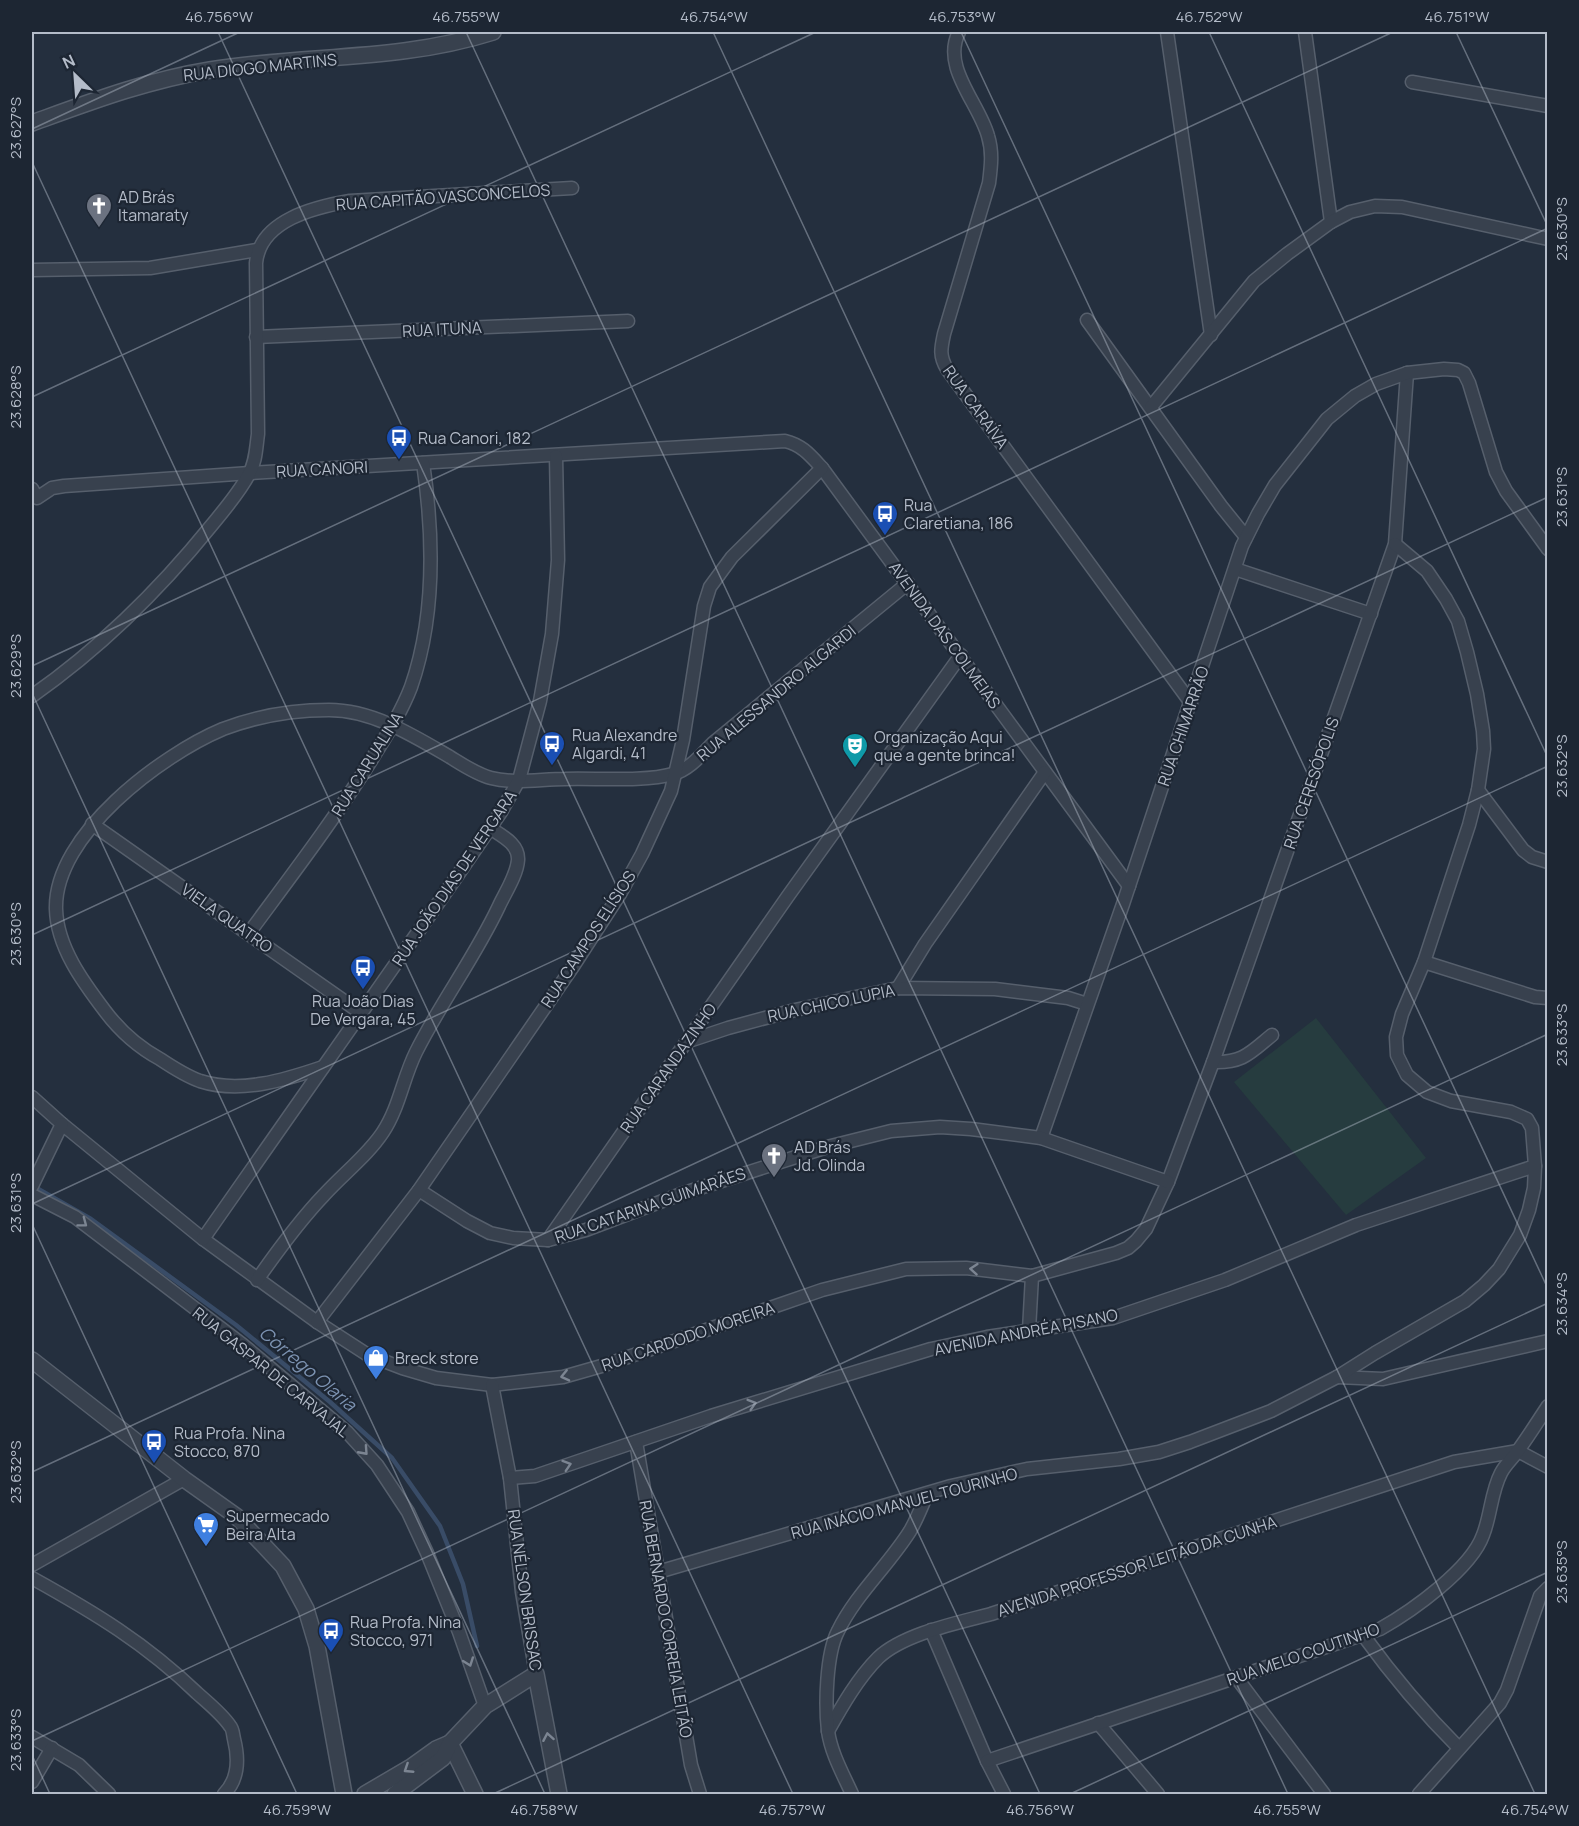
<svg xmlns="http://www.w3.org/2000/svg" width="1579" height="1826" viewBox="0 0 1579 1826" font-family="Manrope,sans-serif">
  <style>
    .green { fill: #263c3f }
    .lines { fill: none; stroke-linecap: round; stroke-linejoin: round }
    .stream { stroke: #394c67; stroke-width: 4.5 }
    .minor-casing { stroke: #565f6c; stroke-width: 15 }
    .tertiary-casing { stroke: #565f6c; stroke-width: 18 }
    .minor { stroke: #38414e; stroke-width: 12 }
    .tertiary { stroke: #38414e; stroke-width: 15 }
    .oneway { stroke: #7c8592 }
    .ticks { fill: none; stroke: #b4bcc9; stroke-width: 1.5; stroke-opacity: 0.45 }
    .labels { text-anchor: middle; dominant-baseline: central; stroke-width: 4.5; stroke-linejoin: round; paint-order: stroke }
    .street-label { font-size: 16px; fill: #b4bcc9; stroke: #1d2633 }
    .poi-label { font-size: 16px; fill: #b4bcc9; stroke: #1d2633; text-anchor: start }
    .water-label { font-size: 18px; font-style: italic; fill: #7c92b1; stroke: #1d2633 }
    .neatline { fill: none; stroke: #b4bcc9; stroke-width: 2 }
    .ticks-label { font-size: 15px; text-anchor: middle; fill: #b4bcc9 }
  </style>
  <rect width="100%" height="100%" fill="#242f3e"/>
  <path class="green" d="M1316 1018 1426 1158 1346 1215 1234 1082Z"/>
  <g class="lines">
    <path class="stream" d="M33 1186 91 1219 236 1325 330 1402 392 1458 440 1526 463 1584 477 1646"/>
    <defs>
      <g id="minor">
        <path d="M959 32C941 67 979 103 988 136 993 152 991 167 989 183L944 334C941 348 939 356 947 369L1191 703"/>
        <path d="M1167 32 1211 335"/>
        <path d="M1305 32 1331 222"/>
        <path d="M1412 82 1548 106"/>
        <path d="M32 270 150 268 257 250"/>
        <path d="M1087 320 1221 506 1246 537"/>
        <path d="M256 337 628 321"/>
        <path d="M1151 407 1254 281 1287 254 1331 222 1350 212 1375 206 1402 207 1548 239"/>
        <path d="M32 489 37 498 52 488 64 486 250 473 785 441C802 445 810 455 822 468L1129 886"/>
        <path d="M1235 569 1371 614"/>
        <path d="M32 696C99 649 160 589 211 526 224 510 239 493 249 474 256 462 256 448 258 434L256 263C260 220 315 207 350 201L572 188"/>
        <path d="M1478 790 1523 850 1532 857 1548 862"/>
        <path d="M92 824 361 1013"/>
        <path d="M249 933C291 876 334 820 372 759 386 736 401 713 411 687 436 615 434 537 423 463"/>
        <path d="M1424 962 1535 997 1548 998"/>
        <path d="M898 988 925 944 1045 772"/>
        <path d="M686 1042 728 1028 795 1010 898 988 995 989 1068 998 1087 1004"/>
        <path d="M1213 1062C1243 1063 1250 1053 1272 1035"/>
        <path d="M323 1067C285 1080 240 1094 200 1081 186 1076 172 1067 160 1059 138 1047 120 1031 105 1011 83 982 57 947 56 909 54 835 161 755 223 729 257 716 293 710 329 710 373 710 414 736 450 757 463 765 476 774 491 778 514 784 541 779 565 779 596 778 645 782 673 774 689 770 702 754 713 743L908 583"/>
        <path d="M32 1097 62 1124 203 1239 317 1322 368 1355 402 1368 436 1378 492 1385 563 1377 605 1365 822 1290 906 1269 966 1268 1032 1276 1116 1253 1128 1248 1136 1241 1146 1229 1168 1182 1213 1062 1395 544 1407 373"/>
        <path d="M1041 1138 1123 904 1242 546 1258 514 1275 485 1316 433 1327 419 1355 396 1376 384 1407 373 1444 369 1458 370 1464 373 1469 383 1496 472 1506 491 1548 549"/>
        <path d="M32 1186 62 1124"/>
        <path d="M419 1190 467 1221 490 1233 513 1238 548 1240 586 1230 681 1194 827 1147 891 1131 940 1127 971 1129 1041 1138 1168 1182"/>
        <path d="M32 1195 75 1217 243 1345 347 1432 377 1465 408 1512 427 1553 459 1632 485 1706"/>
        <path d="M203 1239 455 879 501 812 519 780 540 701 552 634 558 560 556 456"/>
        <path d="M548 1240 788 896 961 655"/>
        <path d="M257 1280C278 1250 299 1221 324 1195 343 1174 368 1155 383 1132 399 1108 403 1078 416 1052 441 1002 475 957 499 906 505 893 517 875 518 860 519 844 502 836 490 828"/>
        <path d="M317 1322 419 1190 574 965 620 894 642 854 671 791 683 740 704 606 710 587 732 557 822 468"/>
        <path d="M1029 1330 1032 1276"/>
        <path d="M1337 1377 1383 1379 1548 1341"/>
        <path d="M492 1385 510 1478 522 1592 536 1674"/>
        <path d="M636 1442 691 1765 700 1794"/>
        <path d="M510 1478 535 1476 711 1416 931 1349 987 1337 1113 1318 1225 1280 1356 1225 1535 1166"/>
        <path d="M32 1565 184 1479"/>
        <path d="M658 1572 951 1486 1027 1469 1119 1459 1159 1452 1190 1442 1271 1411 1337 1377 1375 1353 1465 1301 1484 1285 1499 1269 1520 1235 1529 1210 1534 1188 1535 1166 1532 1128 1527 1119 1511 1112 1451 1101 1427 1092 1407 1075 1397 1055 1396 1037 1402 1014 1424 962 1469 825 1478 790 1484 749 1483 731 1477 694 1467 652 1458 621 1446 599 1427 571 1395 544"/>
        <path d="M32 1578C95 1613 145 1643 197 1693 208 1703 222 1714 230 1726 233 1729 233 1735 234 1739 239 1759 239 1779 224 1794"/>
        <path d="M931 1630 987 1761 1004 1794"/>
        <path d="M1363 1635C1392 1675 1424 1713 1459 1748"/>
        <path d="M1236 1677 1324 1794"/>
        <path d="M1098 1723 1158 1794"/>
        <path d="M828 1731C842 1706 858 1678 878 1658 903 1634 957 1623 991 1614L1454 1462 1518 1451 1548 1467"/>
        <path d="M32 1737 79 1765 109 1794"/>
        <path d="M987 1761 1380 1629C1412 1611 1471 1569 1483 1535 1491 1515 1491 1492 1501 1473 1505 1465 1512 1459 1517 1452 1528 1437 1538 1421 1548 1406"/>
        <path d="M32 1782 52 1748"/>
        <path d="M852 1794C843 1774 831 1753 828 1731 825 1705 826 1654 838 1631 856 1594 888 1566 910 1531 917 1519 922 1506 927 1494"/>
        <path d="M1419 1794 1500 1703 1507 1690 1540 1596 1548 1588"/>
      </g>
      <g id="tertiary">
        <path d="M32 123C90 102 148 80 210 70 306 54 398 62 493 32"/>
        <path d="M32 1360 184 1479 236 1516 283 1566 306 1609 317 1646 344 1794"/>
        <path d="M450 1743 475 1794"/>
        <path d="M365 1794 411 1767 436 1749 450 1743"/>
        <path d="M395 1794 443 1758 450 1743 485 1706 536 1674 559 1794"/>
      </g>
    </defs>
    <use href="#minor" class="minor-casing"/>
    <use href="#tertiary" class="tertiary-casing"/>
    <use href="#minor" class="minor"/>
    <use href="#tertiary" class="tertiary"/>
  </g>
  <defs><path id="oneway-chevron" d="M-2-3.5L2.5 0L-2 3.5" fill="none" stroke-width="1.6" stroke-linecap="round" stroke-linejoin="round" transform="scale(1.5)"/></defs>
  <g class="oneway">
    <use href="#oneway-chevron" transform="translate(83 1223) rotate(37)"/>
    <use href="#oneway-chevron" transform="translate(974 1269) rotate(-175)"/>
    <use href="#oneway-chevron" transform="translate(565 1376) rotate(167)"/>
    <use href="#oneway-chevron" transform="translate(752 1404) rotate(-17)"/>
    <use href="#oneway-chevron" transform="translate(364 1451) rotate(48)"/>
    <use href="#oneway-chevron" transform="translate(567 1465) rotate(-18)"/>
    <use href="#oneway-chevron" transform="translate(469 1662) rotate(70)"/>
    <use href="#oneway-chevron" transform="translate(548 1737) rotate(-100)"/>
    <use href="#oneway-chevron" transform="translate(408 1769) rotate(147)"/>
  </g>
  <path class="ticks" d="M218 32 1040 1794M466 32 1288 1794M713 32 1535 1794M961 32 1548 1289M1209 32 1548 758M1456 32 1548 227M32 129 240 32M32 162 793 1794M32 397 816 32M32 666 1393 32M32 693 545 1794M32 935 1548 228M32 1204 1548 497M32 1224 297 1794M32 1472 1548 766M32 1741 1548 1034M32 1755 50 1794M493 1794 1548 1303M1070 1794 1548 1572"/>
  <defs>
    <symbol id="church-pin" viewBox="-11 -11 22 30"><path d="M0 17L-7.5 6A9.5 9.5 0 1 1 7.5 6Z" fill="#6b7280" stroke="#1d2633"/><path d="M-1.2-6h2.4v3.5h3.3v2.4h-3.3V6h-2.4V-.1h-3.3v-2.4h3.3Z" fill="#fff"/></symbol>
    <symbol id="bus-pin" viewBox="-11 -11 22 30"><path d="M0 17L-7.5 6A9.5 9.5 0 1 1 7.5 6Z" fill="#1a4fb4" stroke="#1d2633"/><path d="M-5-6H5V4H4V6H2V4H-2V6H-4V4H-5ZM-3.5-4V0h7V-4ZM-3.5 1.2v1.5H-2V1.2ZM2 1.2v1.5H3.5V1.2Z" fill="#fff"/></symbol>
    <symbol id="theatre-pin" viewBox="-11 -11 22 30"><path d="M0 17L-7.5 6A9.5 9.5 0 1 1 7.5 6Z" fill="#0f9aa8" stroke="#1d2633"/><path d="M-5-5.5Q0-4 5-5.5V0Q5 5 0 6Q-5 5-5 0ZM-3.3-2.5H-1v1.5H-3.3ZM1-2.5H3.3v1.5H1ZM-2.8 1Q0 5.5 2.8 1Z" fill="#fff"/></symbol>
    <symbol id="shop-pin" viewBox="-11 -11 22 30"><path d="M0 17L-7.5 6A9.5 9.5 0 1 1 7.5 6Z" fill="#3f7fe0" stroke="#1d2633"/><path d="M-5-2.5h2.3a2.7 3.5 0 0 1 5.4 0H5L5.5 6h-11ZM-1.5-2.5h3a1.5 2.3 0 0 0-3 0Z" fill="#fff"/></symbol>
    <symbol id="supermarket-pin" viewBox="-11 -11 22 30"><path d="M0 17L-7.5 6A9.5 9.5 0 1 1 7.5 6Z" fill="#3f7fe0" stroke="#1d2633"/><path d="M-6-5.5h2.5l.6 2H6L4.5 2H-2.5L-4.4-4H-6ZM-1.5 3.2a1.3 1.3 0 1 0 .1 0ZM3 3.2a1.3 1.3 0 1 0 .1 0Z" fill="#fff"/></symbol>
  </defs>
  <g fill-rule="evenodd">
    <use href="#church-pin" x="84" y="191" width="30" height="40"/>
    <use href="#bus-pin" x="384" y="423" width="30" height="40"/>
    <use href="#bus-pin" x="870" y="499" width="30" height="40"/>
    <use href="#bus-pin" x="537" y="729" width="30" height="40"/>
    <use href="#theatre-pin" x="840" y="731" width="30" height="40"/>
    <use href="#bus-pin" x="348" y="953" width="30" height="40"/>
    <use href="#church-pin" x="759" y="1141" width="30" height="40"/>
    <use href="#shop-pin" x="361" y="1343" width="30" height="40"/>
    <use href="#bus-pin" x="139" y="1427" width="30" height="40"/>
    <use href="#supermarket-pin" x="191" y="1510" width="30" height="40"/>
    <use href="#bus-pin" x="316" y="1616" width="30" height="40"/>
  </g>
  <g class="labels">
    <g class="street-label">
      <text transform="translate(260 67) rotate(-6)">RUA DIOGO MARTINS</text>
      <text transform="translate(443 197) rotate(-4)">RUA CAPITÃO VASCONCELOS</text>
      <text transform="translate(442 329) rotate(-3)">RUA ITUNA</text>
      <text transform="translate(976 407) rotate(54)">RUA CARAÍVA</text>
      <text transform="translate(322 469) rotate(-3)">RUA CANORI</text>
      <text transform="translate(945 635) rotate(54)">AVENIDA DAS COLMEIAS</text>
      <text transform="translate(776 693) rotate(-40)">RUA ALESSANDRO ALGARDI</text>
      <text transform="translate(1183 726) rotate(-71)">RUA CHIMARRÃO</text>
      <text transform="translate(367 764) rotate(-58)">RUA CARUALINA</text>
      <text transform="translate(1311 783) rotate(-71)">RUA CERESÓPOLIS</text>
      <text transform="translate(454 878) rotate(-56)">RUA JOÃO DIAS DE VERGARA</text>
      <text transform="translate(227 918) rotate(35)">VIELA QUATRO</text>
      <text transform="translate(588 939) rotate(-57)">RUA CAMPOS ELÍSIOS</text>
      <text transform="translate(831 1003) rotate(-12)">RUA CHICO LUPIA</text>
      <text transform="translate(668 1068) rotate(-55)">RUA CARANDAZINHO</text>
      <text transform="translate(650 1205) rotate(-19)">RUA CATARINA GUIMARÃES</text>
      <text transform="translate(1026 1332) rotate(-11)">AVENIDA ANDRÉA PISANO</text>
      <text transform="translate(688 1336) rotate(-19)">RUA CARDODO MOREIRA</text>
      <text transform="translate(271 1372) rotate(39)">RUA GASPAR DE CARVAJAL</text>
      <text transform="translate(904 1503) rotate(-15)">RUA INÁCIO MANUEL TOURINHO</text>
      <text transform="translate(1137 1566) rotate(-18)">AVENIDA PROFESSOR LEITÃO DA CUNHA</text>
      <text transform="translate(525 1590) rotate(82)">RUA NÉLSON BRISSAC</text>
      <text transform="translate(666 1619) rotate(80)">RUA BERNARDO CORREIA LEITÃO</text>
      <text transform="translate(1303 1654) rotate(-19)">RUA MELO COUTINHO</text>
    </g>
    <g class="poi-label">
      <text x="118" y="197">AD Brás<tspan x="118" dy="18">Itamaraty</tspan></text>
      <text x="418" y="438">Rua Canori, 182</text>
      <text x="904" y="505">Rua<tspan x="904" dy="18">Claretiana, 186</tspan></text>
      <text x="572" y="735">Rua Alexandre<tspan x="572" dy="18">Algardi, 41</tspan></text>
      <text x="874" y="737">Organização Aqui<tspan x="874" dy="18">que a gente brinca!</tspan></text>
      <text x="363" y="1001" text-anchor="middle">Rua João Dias<tspan x="363" dy="18">De Vergara, 45</tspan></text>
      <text x="794" y="1147">AD Brás<tspan x="794" dy="18">Jd. Olinda</tspan></text>
      <text x="395" y="1358">Breck store</text>
      <text x="174" y="1433">Rua Profa. Nina<tspan x="174" dy="18">Stocco, 870</tspan></text>
      <text x="226" y="1516">Supermecado<tspan x="226" dy="18">Beira Alta</tspan></text>
      <text x="350" y="1622">Rua Profa. Nina<tspan x="350" dy="18">Stocco, 971</tspan></text>
    </g>
    <g class="water-label">
      <text transform="translate(308 1368) rotate(40)">Córrego Olaria</text>
    </g>
  </g>
  <rect width="1579" height="1826" fill="none" stroke="#1d2633" stroke-width="66"/>
  <g transform="translate(75 75) rotate(335)" stroke="#1d2633" stroke-width="4.5" paint-order="stroke">
  <path d="M0-4.5L10 22L0 15L-10 22Z" fill="#b4bcc9"/>
  <text y="-9" font-size="16" font-weight="bold" text-anchor="middle" fill="#b4bcc9">N</text>
  </g>
  <rect x="33" y="33" width="1513" height="1760" class="neatline"/>
  <g class="ticks-label">
    <text x="219" y="22">46.756°W</text>
    <text x="466" y="22">46.755°W</text>
    <text x="714" y="22">46.754°W</text>
    <text x="962" y="22">46.753°W</text>
    <text x="1209" y="22">46.752°W</text>
    <text x="1457" y="22">46.751°W</text>
    <text transform="translate(16 128) rotate(-90)" y="5">23.627°S</text>
    <text transform="translate(1562 229) rotate(-90)" y="5">23.630°S</text>
    <text transform="translate(16 397) rotate(-90)" y="5">23.628°S</text>
    <text transform="translate(1562 497) rotate(-90)" y="5">23.631°S</text>
    <text transform="translate(16 666) rotate(-90)" y="5">23.629°S</text>
    <text transform="translate(1562 766) rotate(-90)" y="5">23.632°S</text>
    <text transform="translate(16 934) rotate(-90)" y="5">23.630°S</text>
    <text transform="translate(1562 1035) rotate(-90)" y="5">23.633°S</text>
    <text transform="translate(16 1203) rotate(-90)" y="5">23.631°S</text>
    <text transform="translate(1562 1304) rotate(-90)" y="5">23.634°S</text>
    <text transform="translate(16 1472) rotate(-90)" y="5">23.632°S</text>
    <text transform="translate(1562 1572) rotate(-90)" y="5">23.635°S</text>
    <text transform="translate(16 1740) rotate(-90)" y="5">23.633°S</text>
    <text x="297" y="1815">46.759°W</text>
    <text x="544" y="1815">46.758°W</text>
    <text x="792" y="1815">46.757°W</text>
    <text x="1040" y="1815">46.756°W</text>
    <text x="1287" y="1815">46.755°W</text>
    <text x="1535" y="1815">46.754°W</text>
  </g>
</svg>
